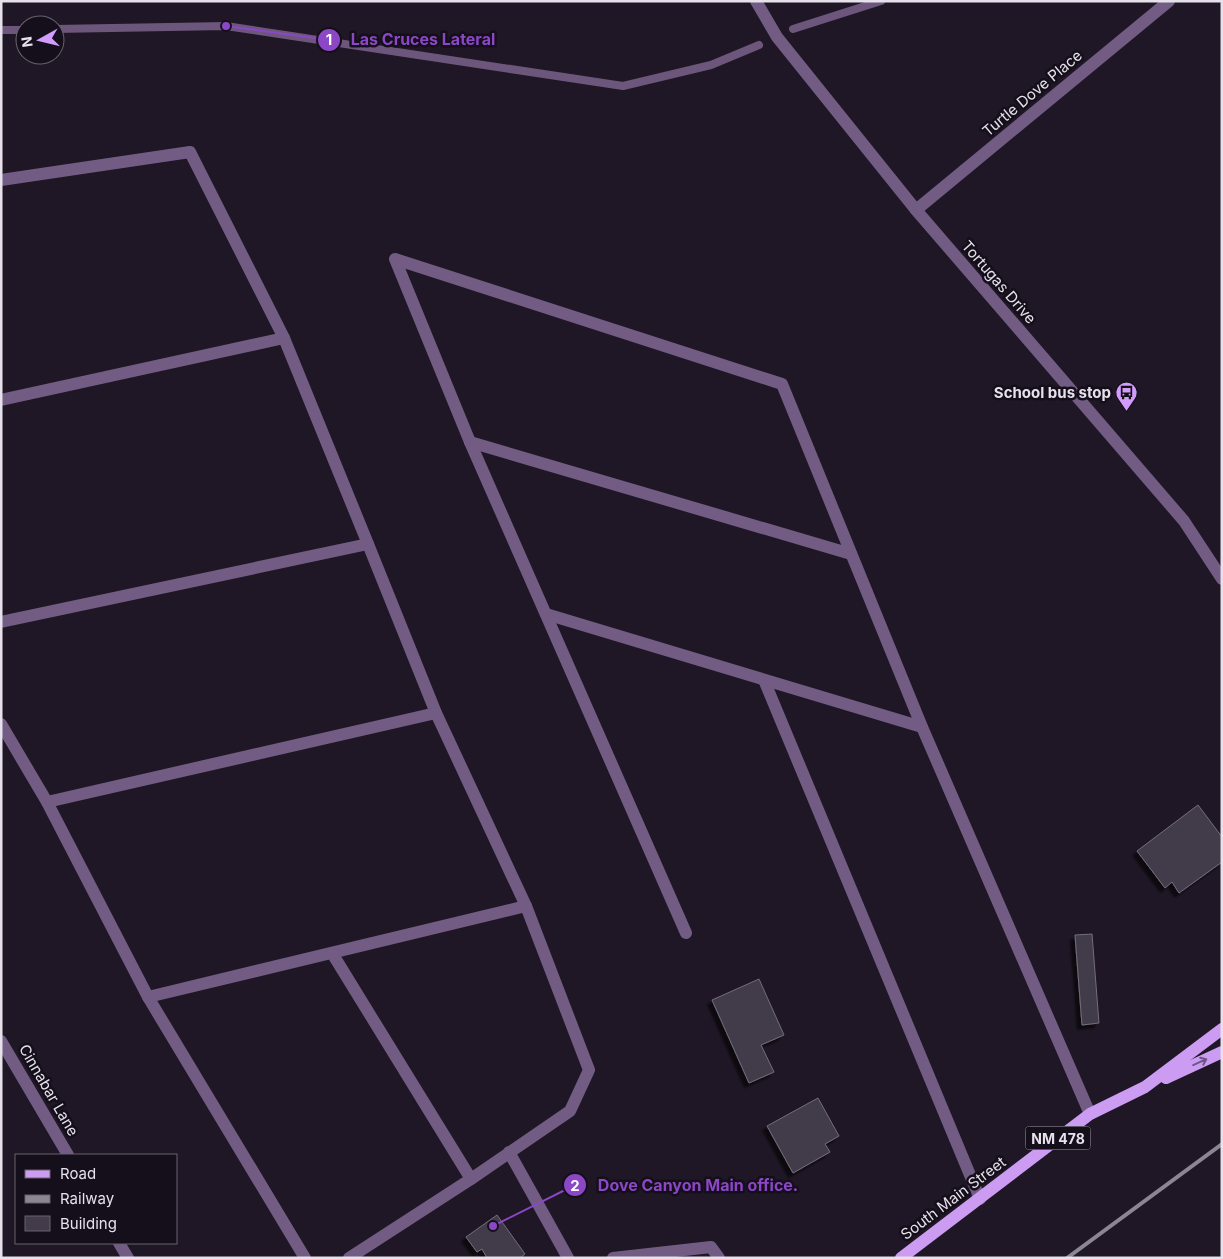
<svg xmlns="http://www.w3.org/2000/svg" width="1223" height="1259" viewBox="0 0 1223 1259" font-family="Inter,sans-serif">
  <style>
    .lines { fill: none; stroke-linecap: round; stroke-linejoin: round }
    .stream { stroke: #6d567c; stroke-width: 8 }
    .building { fill: #433a4a; stroke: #756c7d; filter: url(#shadow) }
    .minor { stroke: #725c84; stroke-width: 12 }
    .major { stroke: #cc9cf2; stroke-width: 12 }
    .rail { stroke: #8c8692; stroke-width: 4 }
    .oneway { stroke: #705586 }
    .labels { text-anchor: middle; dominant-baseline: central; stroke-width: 5; stroke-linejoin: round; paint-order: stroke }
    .shield { fill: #150e1b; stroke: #a7a2ad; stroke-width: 1 }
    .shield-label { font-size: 14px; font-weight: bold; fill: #e6e1eb }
    .street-label { font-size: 15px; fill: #e6e1eb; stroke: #150e1b }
    .poi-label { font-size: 15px; font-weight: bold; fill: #e6e1eb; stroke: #150e1b; text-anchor: end }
    .leader { fill: none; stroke: #8b47c6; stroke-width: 2 }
    .callout-dot { fill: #8b47c6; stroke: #150e1b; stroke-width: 2 }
    .mark-label { font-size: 15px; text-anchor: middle; font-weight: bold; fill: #fff }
    .callout-label { font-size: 16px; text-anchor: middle; font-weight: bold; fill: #8b47c6; stroke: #150e1b; stroke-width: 5; stroke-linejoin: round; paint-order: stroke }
  </style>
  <defs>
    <filter id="shadow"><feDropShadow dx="-4.5" dy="4.5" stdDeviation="1" flood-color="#0009"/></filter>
  </defs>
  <rect width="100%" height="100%" fill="#1f1725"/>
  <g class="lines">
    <g class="stream">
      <path d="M55 29 226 26 623 86 711 65 759 45"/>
      <path d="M793 29 881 1"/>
      <path d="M1 30H25"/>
    </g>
  </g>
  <g class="building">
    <path d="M1198 805 1222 837V862L1179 893 1172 882 1165 888 1137 851Z"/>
    <path d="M1092 934 1099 1023 1082 1025 1075 935Z"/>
    <path d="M759 979 784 1035 761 1045 774 1072 749 1083 712 1000Z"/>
    <path d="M818 1098 839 1136 825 1144 830 1152 793 1173 767 1126Z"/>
    <path d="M497 1215 525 1254 520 1258H487L482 1249 477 1252 466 1237Z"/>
  </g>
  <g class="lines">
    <g class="minor">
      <path d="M756 1 777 37 916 210 1184 521 1222 579"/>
      <path d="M1 180 190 152 284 338 368 544 436 713 526 906 589 1070 570 1111 471 1179 349 1258"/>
      <path d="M916 210 1169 1"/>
      <path d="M1 400 284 338"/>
      <path d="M470 442 851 554"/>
      <path d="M546 614 922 727"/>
      <path d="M1 622 368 544"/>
      <path d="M764 680 980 1199"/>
      <path d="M1 724 47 802 148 997 305 1258"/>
      <path d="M47 802 436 713"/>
      <path d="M686 933 470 442 395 259 782 384 922 727 1090 1114"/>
      <path d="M332 953 471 1179"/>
      <path d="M148 997 526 906"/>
      <path d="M1 1041 68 1155"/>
      <path d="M509 1152 568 1258"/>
      <path d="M119 1243 128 1258"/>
      <path d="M613 1258 711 1247 719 1258"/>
    </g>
    <g class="major">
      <path d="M1166 1078 1222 1052"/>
      <path d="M901 1258 1090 1114 1145 1087 1222 1029"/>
    </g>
    <path class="rail" d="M1067 1258 1222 1144"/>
  </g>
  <defs><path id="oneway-shaft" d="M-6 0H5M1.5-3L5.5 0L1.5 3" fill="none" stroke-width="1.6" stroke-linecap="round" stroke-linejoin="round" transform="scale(1.25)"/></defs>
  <use class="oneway" href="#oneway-shaft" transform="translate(1200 1062) rotate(-24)"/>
  <defs>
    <symbol id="bus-pin" viewBox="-11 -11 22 30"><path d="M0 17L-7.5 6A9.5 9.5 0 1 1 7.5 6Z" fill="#d29cfd" stroke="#150e1b"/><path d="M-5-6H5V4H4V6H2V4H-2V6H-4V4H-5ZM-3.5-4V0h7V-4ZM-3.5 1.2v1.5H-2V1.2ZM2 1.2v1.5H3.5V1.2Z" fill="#111"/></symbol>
  </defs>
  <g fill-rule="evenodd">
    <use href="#bus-pin" x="1114" y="380" width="25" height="34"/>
  </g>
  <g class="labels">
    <rect class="shield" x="1025.5" y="1126.5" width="65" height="23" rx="4"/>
    <g class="shield-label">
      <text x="1058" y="1138">NM 478</text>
    </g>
    <g class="street-label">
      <text transform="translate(1032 93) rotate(-40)">Turtle Dove Place</text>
      <text transform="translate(999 282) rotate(49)">Tortugas Drive</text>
      <text transform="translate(49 1090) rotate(60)">Cinnabar Lane</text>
      <text transform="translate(953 1198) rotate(-37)">South Main Street</text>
    </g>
    <g class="poi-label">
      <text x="1111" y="392">School bus stop</text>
    </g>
  </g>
  <path class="leader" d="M226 26L329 40M493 1226L575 1185"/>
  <g class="callout-dot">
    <circle cx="226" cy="26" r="5"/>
    <circle cx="493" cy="1226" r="5"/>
    <circle cx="329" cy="40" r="12"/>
    <circle cx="575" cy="1185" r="12"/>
  </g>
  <g class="mark-label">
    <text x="329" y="45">1</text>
    <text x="575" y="1191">2</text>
  </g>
  <g class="callout-label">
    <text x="423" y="45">Las Cruces Lateral</text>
    <text x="698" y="1191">Dove Canyon Main office.</text>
  </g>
  <rect width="1223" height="1259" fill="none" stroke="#e6e1eb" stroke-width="5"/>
  <rect x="15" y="1154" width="162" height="90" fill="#150e1b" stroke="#69626e"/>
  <rect x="25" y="1170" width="25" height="8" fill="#cc9cf2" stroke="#69626e"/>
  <text x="60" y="1179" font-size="15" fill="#e6e1eb">Road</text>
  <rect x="25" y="1195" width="25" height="8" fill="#8c8692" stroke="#69626e"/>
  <text x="60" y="1204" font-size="15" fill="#e6e1eb">Railway</text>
  <rect x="25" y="1216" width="25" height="15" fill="#433a4a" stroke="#69626e"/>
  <text x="60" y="1229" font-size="15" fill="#e6e1eb">Building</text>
  <g transform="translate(40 40) rotate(262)"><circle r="24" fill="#150e1b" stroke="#69626e"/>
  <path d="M0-4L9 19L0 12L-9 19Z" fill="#d29cfd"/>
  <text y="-8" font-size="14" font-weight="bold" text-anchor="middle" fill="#e6e1eb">N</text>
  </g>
</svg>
